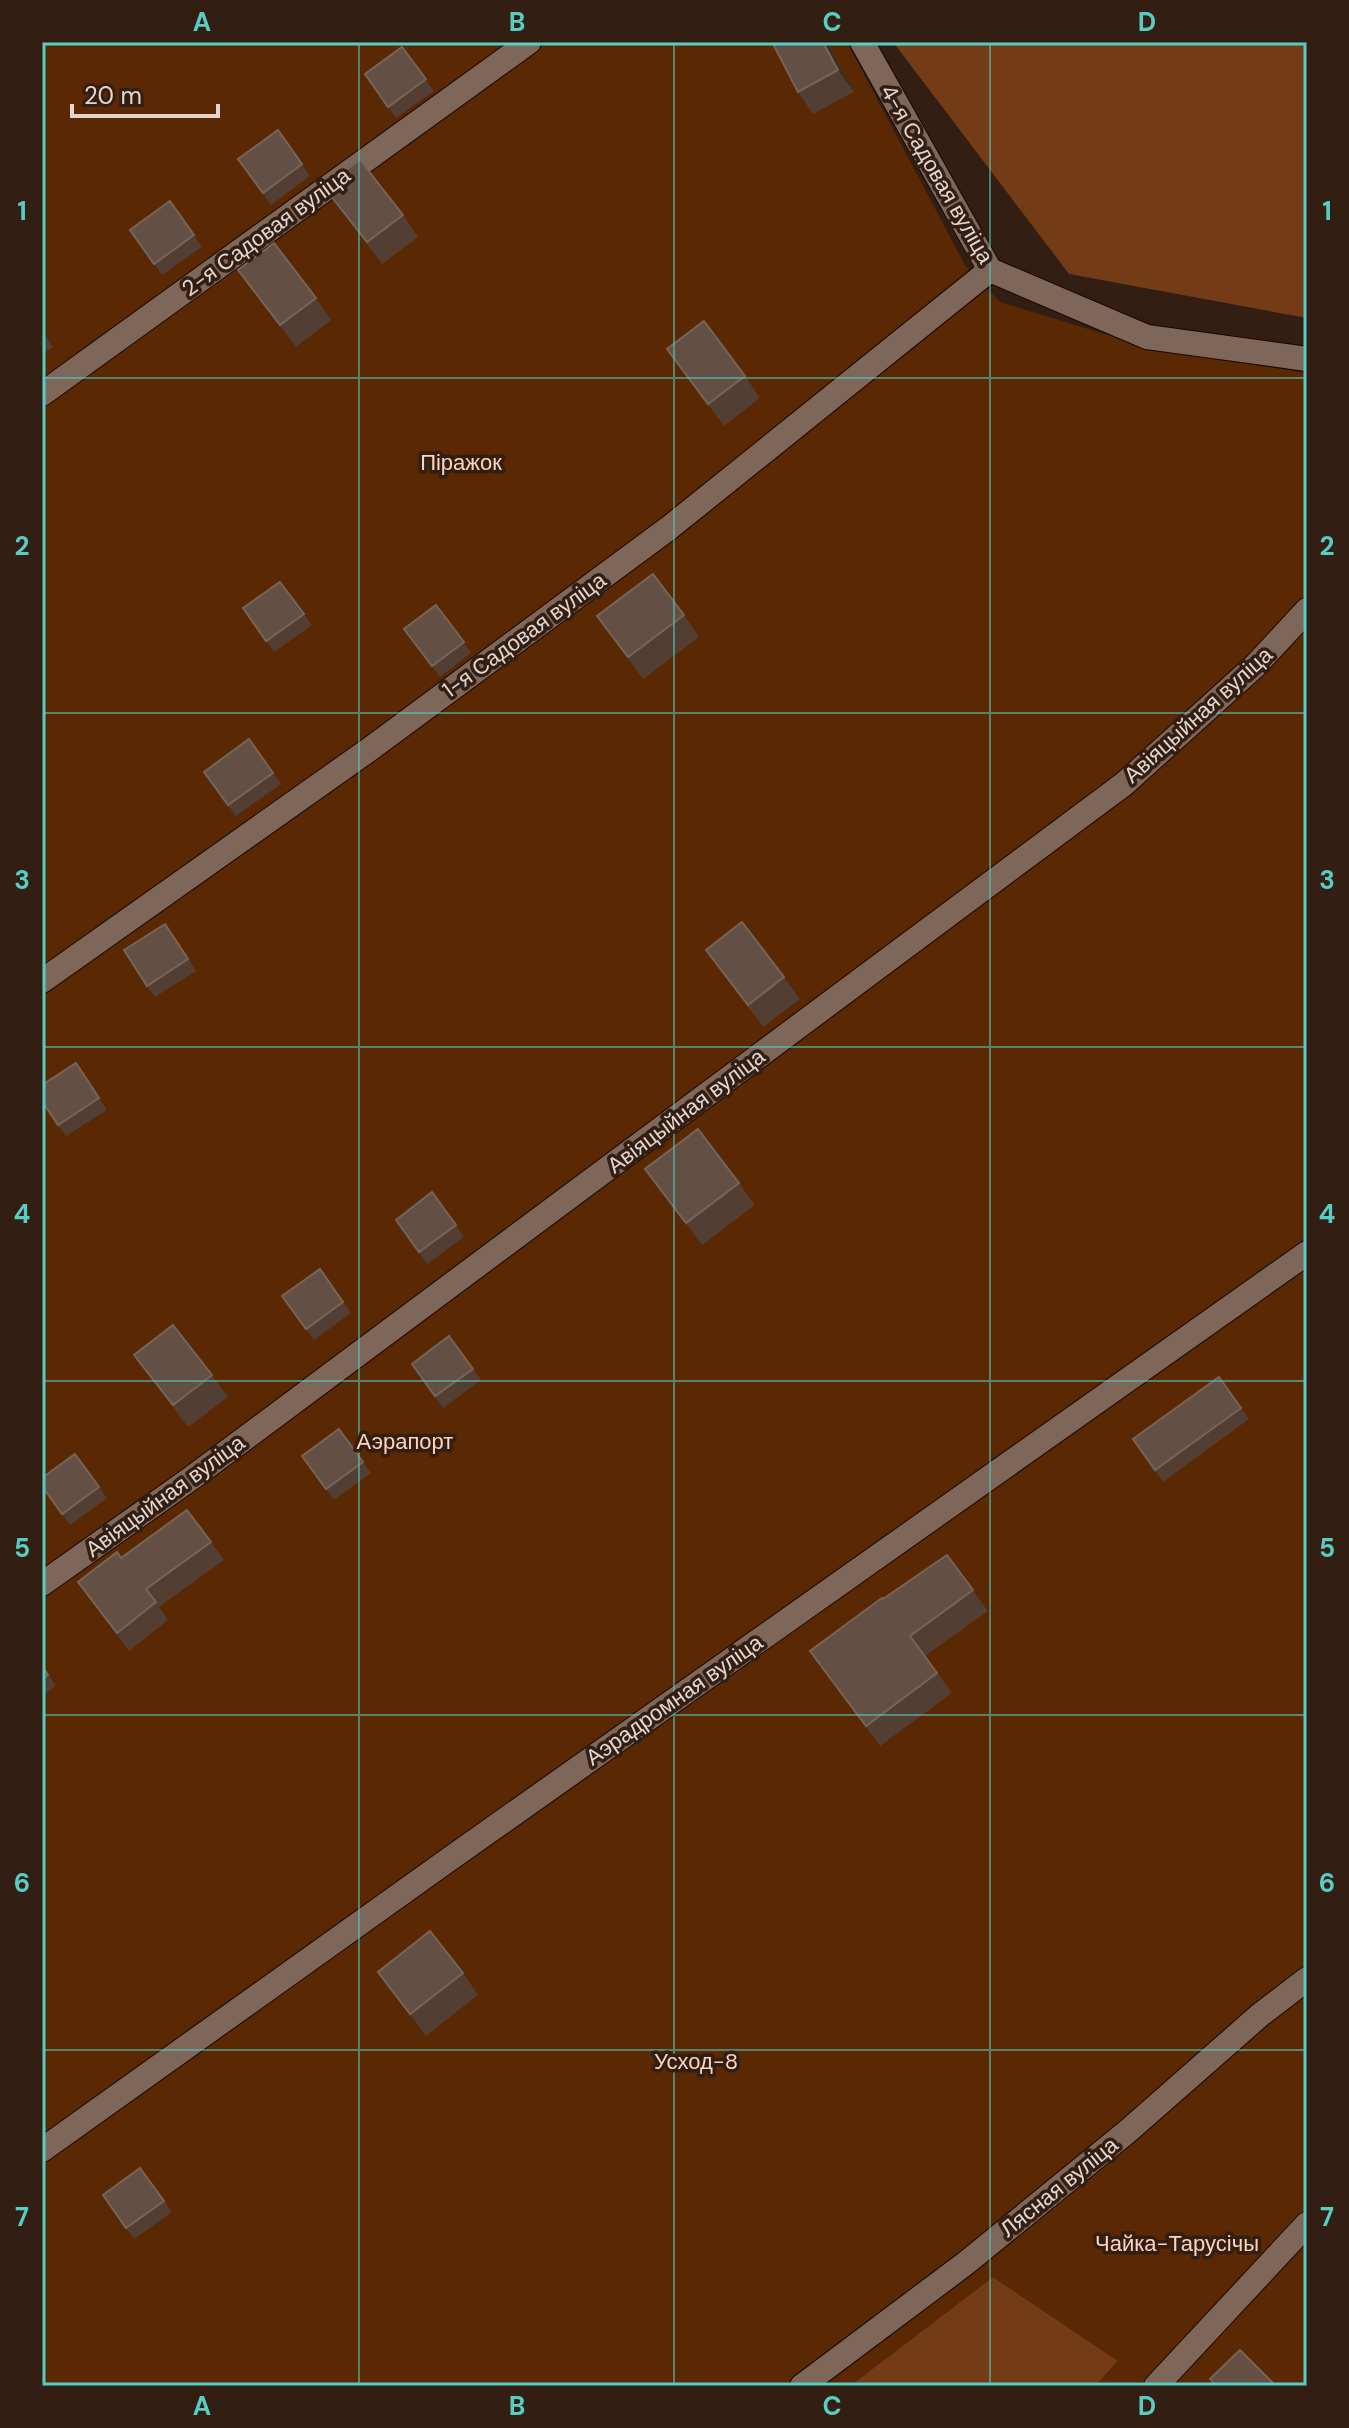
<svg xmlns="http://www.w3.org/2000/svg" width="1349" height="2428" viewBox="0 0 1349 2428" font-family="'DM Sans',sans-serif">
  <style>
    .green { fill: #5a2803 }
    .forest { fill: #733c17 }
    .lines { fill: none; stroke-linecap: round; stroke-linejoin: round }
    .lane-casing { stroke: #190701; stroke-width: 26 }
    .street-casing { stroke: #190701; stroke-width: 26 }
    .lane { stroke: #7e6659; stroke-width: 24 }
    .street { stroke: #7e6659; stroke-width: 24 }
    .wall { fill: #533e33 }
    .shaded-wall { fill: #3f2b1f }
    .building { fill: #634f44; stroke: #776459; stroke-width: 2 }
    .grid { fill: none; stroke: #56cec4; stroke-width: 2; stroke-opacity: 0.55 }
    .labels { text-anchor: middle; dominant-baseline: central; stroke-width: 7; stroke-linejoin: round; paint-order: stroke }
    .street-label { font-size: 22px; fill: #e4d6cf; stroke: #321e12 }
    .park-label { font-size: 22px; fill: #fed4bc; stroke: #321e12 }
    .neatline { fill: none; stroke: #56cec4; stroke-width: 3 }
    .grid-label { font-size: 26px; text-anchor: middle; font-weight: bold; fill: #56cec4 }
  </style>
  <rect width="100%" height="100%" fill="#321e12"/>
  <path class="green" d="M42 42H847L966 267 1000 302 1157 350 1307 373V2386H1095L1118 2361 993 2277 850 2386H42Z"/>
  <g class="forest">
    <path d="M893 42H1307V318L1069 274Z"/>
    <path d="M993 2277 1118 2361 1095 2386H850Z"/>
  </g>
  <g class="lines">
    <defs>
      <path id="lane" d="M1156 2386 1307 2224"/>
      <g id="street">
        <path d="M862 42 990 270 1147 337 1307 359"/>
        <path d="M42 394 529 42"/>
        <path d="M42 981 370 749 669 528 990 270"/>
        <path d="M42 1584 193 1477 1124 784 1256 665 1307 610"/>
        <path d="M42 2150 451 1858 1307 1253"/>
        <path d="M802 2386 966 2263 1128 2131 1260 2015 1307 1979"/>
      </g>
    </defs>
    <use href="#lane" class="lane-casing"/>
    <use href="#street" class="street-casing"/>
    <use href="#lane" class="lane"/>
    <use href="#street" class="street"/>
  </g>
  <g class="wall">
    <path d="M827 42 854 92 813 114 798 92Z"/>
    <path d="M402 47 434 91 396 118 365 74Z"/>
    <path d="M278 130 310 176 271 205 238 159Z"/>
    <path d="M324 187 403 215 418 237 382 264Z"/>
    <path d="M170 201 202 247 162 275 130 230Z"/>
    <path d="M238 270 316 298 331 320 296 347Z"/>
    <path d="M42 331 53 347 42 354Z"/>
    <path d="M667 349 745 376 760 398 724 426Z"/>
    <path d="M280 582 312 625 274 652 243 608Z"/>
    <path d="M436 605 471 653 440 677 404 629Z"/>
    <path d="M684 615 699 637 643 679 597 616Z"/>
    <path d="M249 739 281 784 236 816 204 772Z"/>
    <path d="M173 935 196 971 155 997 147 986Z"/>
    <path d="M706 950 784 977 800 999 763 1027Z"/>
    <path d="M84 1074 107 1110 66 1136 58 1125Z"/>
    <path d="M645 1169 739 1183 755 1205 702 1245Z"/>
    <path d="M432 1192 464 1237 427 1264 396 1220Z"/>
    <path d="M320 1269 351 1313 314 1340 282 1296Z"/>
    <path d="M449 1336 481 1380 443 1408 412 1364Z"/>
    <path d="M134 1355 212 1375 228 1397 188 1427Z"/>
    <path d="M1219 1377 1249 1419 1163 1482 1133 1439Z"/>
    <path d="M339 1429 371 1473 334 1500 302 1456Z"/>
    <path d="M75 1454 107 1498 70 1525 42 1487Z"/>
    <path d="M211 1542 224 1560 159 1607 168 1620 129 1651 78 1582 121 1558Z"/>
    <path d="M947 1555 988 1611 925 1656 952 1693 880 1746 810 1651Z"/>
    <path d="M42 1666 56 1686 42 1696Z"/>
    <path d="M378 1972 463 1973 478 1995 426 2036Z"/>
    <path d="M140 2168 172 2212 134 2239 103 2195Z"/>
  </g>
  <path class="shaded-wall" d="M823 42H827L854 92 838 70Z"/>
  <g class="building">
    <path d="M772 42H823L838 70 798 92Z"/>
    <path d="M402 47 426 79 388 107 365 74Z"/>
    <path d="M278 130 302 164 263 193 238 159Z"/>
    <path d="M360 160 403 215 367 242 324 187Z"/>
    <path d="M170 201 194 235 154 264 130 230Z"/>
    <path d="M274 243 316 298 280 325 238 270Z"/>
    <path d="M704 321 745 376 708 404 667 349Z"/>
    <path d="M653 574 684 615 628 657 597 616Z"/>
    <path d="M280 582 304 614 266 641 243 608Z"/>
    <path d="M436 605 464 642 432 666 404 629Z"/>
    <path d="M249 739 273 773 228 805 204 772Z"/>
    <path d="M742 922 784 977 748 1005 706 950Z"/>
    <path d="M165 924 188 959 147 986 124 950Z"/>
    <path d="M76 1063 99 1098 58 1125 42 1101V1085Z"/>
    <path d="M698 1129 739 1183 686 1223 645 1169Z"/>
    <path d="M432 1192 456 1225 419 1252 396 1220Z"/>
    <path d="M320 1269 343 1302 306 1329 282 1296Z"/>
    <path d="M173 1325 212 1375 173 1405 134 1355Z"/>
    <path d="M449 1336 473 1369 435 1396 412 1364Z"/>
    <path d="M1219 1377 1241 1408 1155 1470 1133 1439Z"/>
    <path d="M339 1429 363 1462 326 1489 302 1456Z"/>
    <path d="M75 1454 99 1487 62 1514 42 1486V1478Z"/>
    <path d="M187 1510 211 1542 146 1589 156 1602 117 1633 78 1582 117 1552 121 1558Z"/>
    <path d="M947 1555 973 1590 910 1636 937 1673 866 1726 810 1651 882 1598 883 1599Z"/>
    <path d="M42 1666 48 1675 42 1679Z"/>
    <path d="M430 1931 463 1973 410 2014 378 1972Z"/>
    <path d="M140 2168 164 2201 126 2228 103 2195Z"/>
    <path d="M1240 2350 1276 2386H1217L1210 2379Z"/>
  </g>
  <path class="grid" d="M359 42V2386M674 42V2386M990 42V2386M42 378H1307M42 713H1307M42 1047H1307M42 1381H1307M42 1715H1307M42 2050H1307"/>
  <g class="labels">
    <g class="street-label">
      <text transform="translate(937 174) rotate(60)">4-я Садовая вуліца</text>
      <text transform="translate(266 232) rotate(-36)">2-я Садовая вуліца</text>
      <text transform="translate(524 635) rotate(-36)">1-я Садовая вуліца</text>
      <text transform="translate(1198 715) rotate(-42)">Авіяцыйная вуліца</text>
      <text transform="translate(686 1111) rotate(-37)">Авіяцыйная вуліца</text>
      <text transform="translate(165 1496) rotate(-36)">Авіяцыйная вуліца</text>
      <text transform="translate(674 1700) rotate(-35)">Аэрадромная вуліца</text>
      <text transform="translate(1059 2187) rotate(-39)">Лясная вуліца</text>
    </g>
    <g class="park-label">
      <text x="461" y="462">Піражок</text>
      <text x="405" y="1441">Аэрапорт</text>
      <text x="696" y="2061">Усход-8</text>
      <text x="1177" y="2243">Чайка-Тарусічы</text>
    </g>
  </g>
  <rect width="1349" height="2428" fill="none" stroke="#321e12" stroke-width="88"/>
  <path d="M72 104v12h146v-12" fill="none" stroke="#e4d6cf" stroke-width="4"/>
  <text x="84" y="104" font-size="24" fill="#e4d6cf" stroke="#321e12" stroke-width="6" paint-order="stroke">20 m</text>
  <rect x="44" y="44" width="1261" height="2340" class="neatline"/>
  <g class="grid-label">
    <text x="202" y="31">A</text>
    <text x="517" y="31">B</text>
    <text x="832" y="31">C</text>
    <text x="1147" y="31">D</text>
    <text x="22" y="220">1</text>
    <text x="1327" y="220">1</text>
    <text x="22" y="555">2</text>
    <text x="1327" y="555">2</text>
    <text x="22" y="889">3</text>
    <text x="1327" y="889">3</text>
    <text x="22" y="1223">4</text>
    <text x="1327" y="1223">4</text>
    <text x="22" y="1557">5</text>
    <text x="1327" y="1557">5</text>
    <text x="22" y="1892">6</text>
    <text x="1327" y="1892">6</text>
    <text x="22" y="2226">7</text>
    <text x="1327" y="2226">7</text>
    <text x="202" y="2415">A</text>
    <text x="517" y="2415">B</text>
    <text x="832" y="2415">C</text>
    <text x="1147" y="2415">D</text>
  </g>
</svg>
